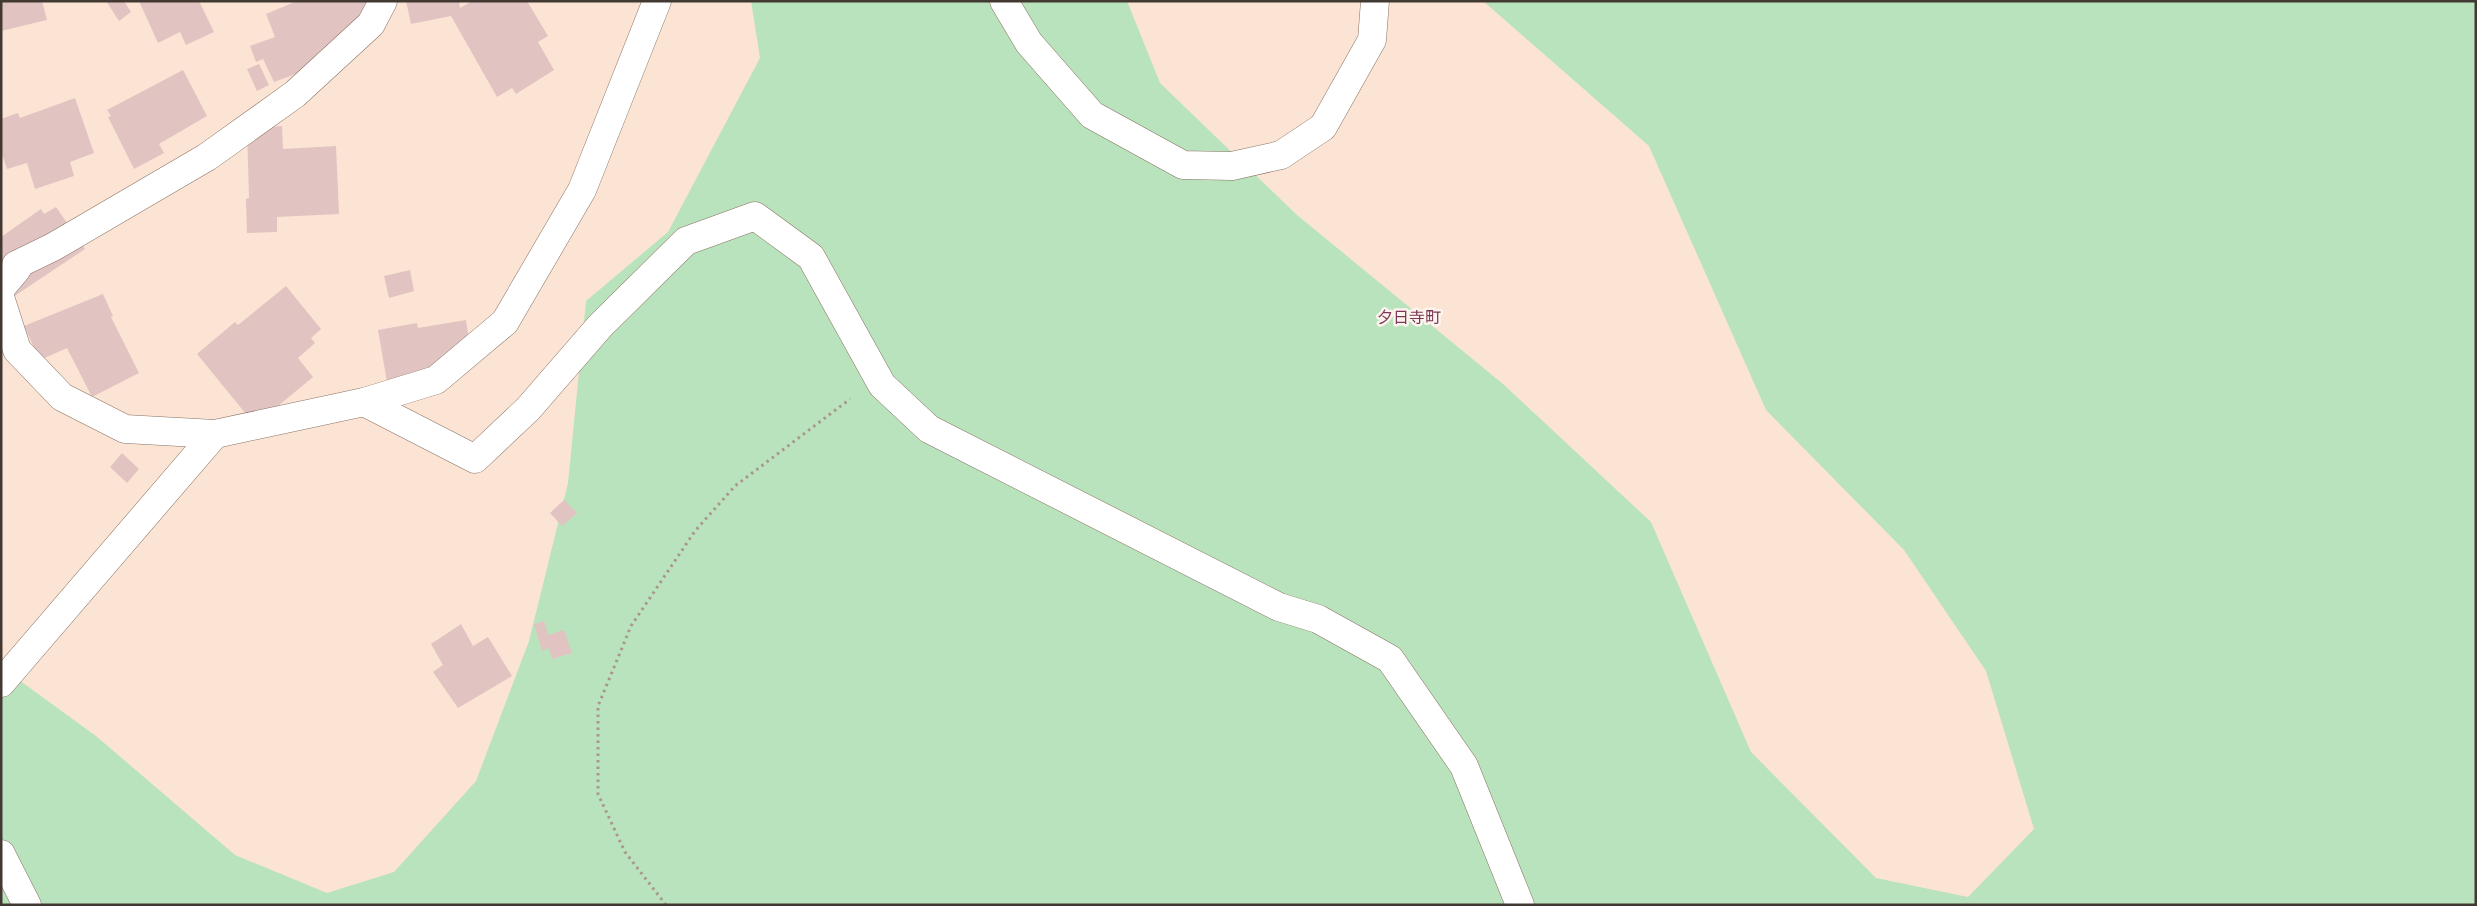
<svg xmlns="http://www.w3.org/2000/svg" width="2477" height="906" viewBox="0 0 2477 906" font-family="Arial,'Noto Sans JP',sans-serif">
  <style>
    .green { fill: #b9e3bc }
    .building { fill: #e1c3c1 }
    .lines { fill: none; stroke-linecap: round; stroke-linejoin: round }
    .minor-casing { stroke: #887264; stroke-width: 29 }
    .path { stroke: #a9978c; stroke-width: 3; stroke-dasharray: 2.5 4; stroke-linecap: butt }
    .minor { stroke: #fff; stroke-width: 28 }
    .labels { text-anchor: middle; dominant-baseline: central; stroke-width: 5; stroke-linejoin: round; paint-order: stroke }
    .quarter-label { font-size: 16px; fill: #7a3756; stroke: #fef4ee }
  </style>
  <rect width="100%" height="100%" fill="#fce4d4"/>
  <path class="green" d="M751 1H1127L1160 83 1297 215 1503 384 1651 522 1751 752 1876 878 1968 897 2034 829 1986 671 1904 550 1766 410 1649 146 1483 1H2476V905H1V667L96 736 235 855 327 893 394 872 476 781 529 641 568 483 586 301 668 232 760 58Z"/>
  <g class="building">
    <path d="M1 1H42L47 20 1 31Z"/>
    <path d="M106 1H124L131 12 119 21Z"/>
    <path d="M139 1H199L214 32 186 45 180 32 158 43Z"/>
    <path d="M297 1H370L380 28 323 60 303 68 304 71 274 82 263 59 256 62 250 46 275 37 266 14Z"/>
    <path d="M406 1H459L460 8 472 1H527L548 36 538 42 554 70 516 94 512 88 497 97 451 16 411 24Z"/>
    <path d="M259 64 269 85 257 91 247 69Z"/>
    <path d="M183 70 207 116 159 144 164 153 134 169 108 117 111 116 107 110Z"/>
    <path d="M75 98 94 153 70 162 74 176 35 189 27 163 7 169 1 151V119L18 113 20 118Z"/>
    <path d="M282 126 283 149 336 146 339 214 277 217V232L247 233 246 199 249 198 247 129Z"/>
    <path d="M56 207 85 249 1 305V237L41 209 44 214Z"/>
    <path d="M410 270 414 291 389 298 384 276Z"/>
    <path d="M286 286 321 329 311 338 315 343 298 358 313 377 255 425 197 354 235 322 238 325Z"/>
    <path d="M103 294 113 316 111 317 139 373 92 397 67 348 40 360 24 326Z"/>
    <path d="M466 320 473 368 387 382 378 330 417 323 418 328Z"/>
    <path d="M122 453 139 469 127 483 110 467Z"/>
    <path d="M564 500 577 513 562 526 550 513Z"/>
    <path d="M544 621 548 635 564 630 572 653 552 659 549 648 542 651 534 624Z"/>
    <path d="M461 624 473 646 488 637 512 676 458 708 433 672 443 665 431 644Z"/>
  </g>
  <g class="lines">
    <defs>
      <g id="minor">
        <path d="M1004 1 1029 43 1092 115 1183 165 1232 166 1281 155 1323 127 1372 40 1375 1"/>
        <path d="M1 288 17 269 16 265 53 247 207 157 295 94 371 24 383 1"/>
        <path d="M1 300 17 350 62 397 125 429 215 434 364 402 436 380 505 322 582 190 657 1"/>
        <path d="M364 402 475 459 528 409 600 326 686 241 755 216 811 257 882 385 929 429 1279 607 1318 619 1390 659 1464 766 1520 905"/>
        <path d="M1 683 215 434"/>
        <path d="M1 854 27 905"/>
      </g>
    </defs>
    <use href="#minor" class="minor-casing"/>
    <path class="path" d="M666 905 625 852 598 794V706L631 626 695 531 735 486 850 399"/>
    <use href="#minor" class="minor"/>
  </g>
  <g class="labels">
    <g class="quarter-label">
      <text x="1409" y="317">夕日寺町</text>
    </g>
  </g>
  <rect width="2477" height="906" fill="none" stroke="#433933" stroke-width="5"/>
</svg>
